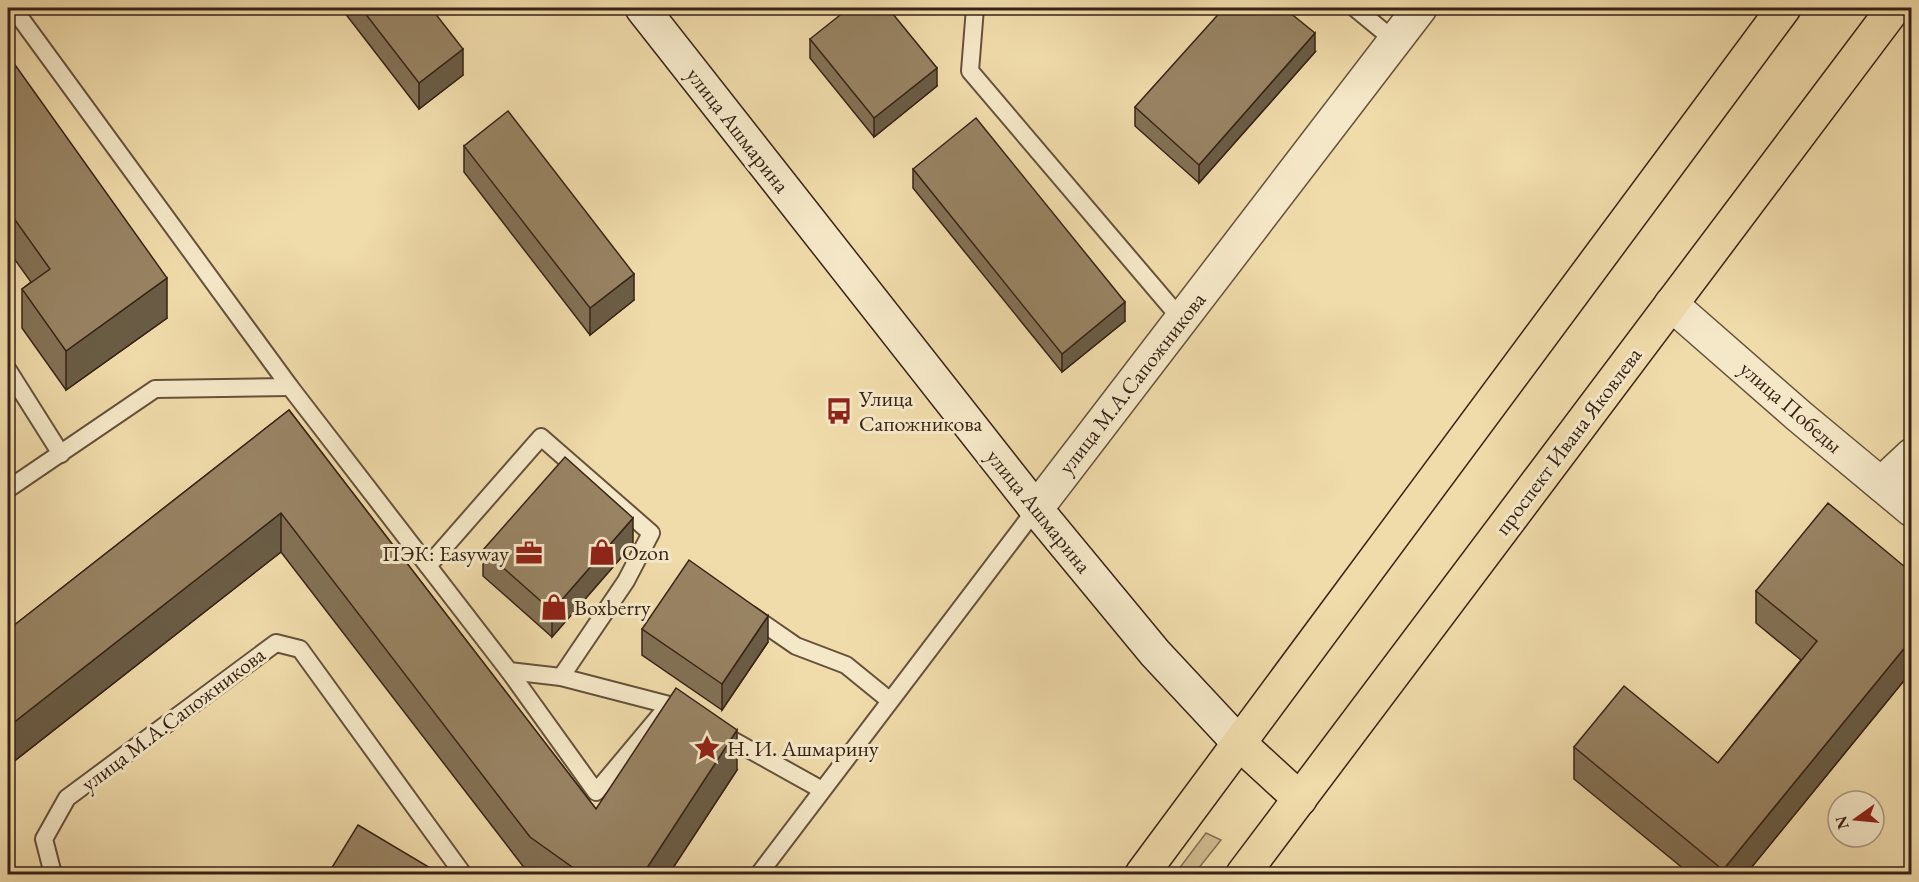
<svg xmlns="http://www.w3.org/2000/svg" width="1919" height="882" viewBox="0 0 1919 882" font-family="'EB Garamond',serif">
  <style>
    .green { fill: #d1bc91; stroke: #847054; stroke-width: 1.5 }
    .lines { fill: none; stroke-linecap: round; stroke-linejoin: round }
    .lane-casing { stroke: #66513b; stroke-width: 20 }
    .street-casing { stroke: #66513b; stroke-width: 36 }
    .secondary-casing { stroke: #382316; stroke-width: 36 }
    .primary-casing { stroke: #382316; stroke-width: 36 }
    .lane { stroke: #f5e8c8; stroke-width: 16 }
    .street { stroke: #f5e8c8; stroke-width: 33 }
    .secondary { stroke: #f5e8c8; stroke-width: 33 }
    .primary { stroke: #f0dbaa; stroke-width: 33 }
    .wall { fill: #837155; stroke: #382316; stroke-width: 1.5 }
    .shaded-wall { fill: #6a5c45; stroke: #382316; stroke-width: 1.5 }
    .building { fill: #988363; stroke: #382316; stroke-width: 1.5 }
    .labels { text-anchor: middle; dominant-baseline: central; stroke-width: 6; stroke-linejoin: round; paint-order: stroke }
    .street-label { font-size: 22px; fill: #382316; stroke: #f5e8c8 }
    .poi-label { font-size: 22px; fill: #382316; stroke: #f5e8c8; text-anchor: start }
  </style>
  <rect width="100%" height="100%" fill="#f0dbaa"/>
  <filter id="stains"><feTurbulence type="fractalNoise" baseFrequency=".00333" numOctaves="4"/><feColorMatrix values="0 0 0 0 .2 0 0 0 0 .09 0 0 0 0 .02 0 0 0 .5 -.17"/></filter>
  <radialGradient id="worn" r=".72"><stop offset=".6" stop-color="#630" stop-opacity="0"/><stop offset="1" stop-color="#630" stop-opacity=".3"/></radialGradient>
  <path class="green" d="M1206 833 1221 840 1194 874H1175Z"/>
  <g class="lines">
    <defs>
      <g id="lane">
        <path d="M13 8 290 387 509 671 561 677 669 705 684 713"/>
        <path d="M975 8 970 71 1181 319"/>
        <path d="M1355 8 1395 41"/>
        <path d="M8 370 61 454"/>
        <path d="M8 489 155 389 290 387"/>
        <path d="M428 566 541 437 651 533 626 581 561 677"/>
        <path d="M751 615 796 646 846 665 889 700"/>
        <path d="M509 671 596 792 663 712"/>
        <path d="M718 732 822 790"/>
        <path d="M53 874 44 839 67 798 276 643 300 649 463 874"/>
        <path d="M759 874 1036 509"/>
      </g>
      <g id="street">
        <path d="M1671 304 1799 416 1912 510"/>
        <path d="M1881 484 1912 455"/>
        <path d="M1036 509 1420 8"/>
      </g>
      <path id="secondary" d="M642 8 1036 509 1155 653 1239 743"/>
      <g id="primary">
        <path d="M1239 743 1300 799"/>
        <path d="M1142 874 1784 8"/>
        <path d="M1243 874 1894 8"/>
      </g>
    </defs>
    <use href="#lane" class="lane-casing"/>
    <use href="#street" class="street-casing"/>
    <use href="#secondary" class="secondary-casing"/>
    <use href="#primary" class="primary-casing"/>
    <use href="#lane" class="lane"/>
    <use href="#street" class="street"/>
    <use href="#secondary" class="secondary"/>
    <use href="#primary" class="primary"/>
  </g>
  <g class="wall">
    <path d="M341 8H431L463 75 419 109Z"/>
    <path d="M810 39 937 86 874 137 810 58Z"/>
    <path d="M1315 52 1199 183 1135 126V107Z"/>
    <path d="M8 55 167 318 66 390 22 328V289L31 282 8 250Z"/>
    <path d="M464 146 634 300 590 335 464 172Z"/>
    <path d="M913 169 1125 321 1062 372 913 188Z"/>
    <path d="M289 410 596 809 737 770 669 874H529L281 552 8 766V630Z"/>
    <path d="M633 544 552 637 483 576V550Z"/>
    <path d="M1756 591 1911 672 1746 874H1690L1574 779V747L1718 763 1801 660 1756 623Z"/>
    <path d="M642 629 768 642 722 710 642 655Z"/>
  </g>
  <g class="shaded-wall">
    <path d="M1315 33V52L1199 183V165Z"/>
    <path d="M463 49V75L419 109V83Z"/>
    <path d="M937 68V86L874 137V118Z"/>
    <path d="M634 274V300L590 335V308Z"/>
    <path d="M167 278V318L66 390V351Z"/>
    <path d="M1125 302V321L1062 372V354Z"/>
    <path d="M281 513V552L8 766V727Z"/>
    <path d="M633 518V544L552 637V611Z"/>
    <path d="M768 616V642L722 710V684Z"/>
    <path d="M1911 640V672L1746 874H1723V870Z"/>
    <path d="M737 730V770L669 874H643Z"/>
  </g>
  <g class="building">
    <path d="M361 8H431L463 49 419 83Z"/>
    <path d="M849 8H888L937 68 874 118 810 39Z"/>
    <path d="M1224 8H1284L1315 33 1199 165 1135 107Z"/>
    <path d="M8 55 167 278 66 351 22 289 50 269 8 210Z"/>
    <path d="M508 111 634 274 590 308 464 146Z"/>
    <path d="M976 118 1125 302 1062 354 913 169Z"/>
    <path d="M289 410 596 809 676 688 737 730 643 874H582L530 837 281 513 8 727V630Z"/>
    <path d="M565 457 633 518 552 611 483 550Z"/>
    <path d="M1828 503 1911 572V640L1723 870 1574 747 1624 686 1718 763 1817 641 1756 591Z"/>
    <path d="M689 560 768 616 722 684 642 629Z"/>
    <path d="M358 825 432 869 429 874H328Z"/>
  </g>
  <defs>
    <symbol id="bus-bare" viewBox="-9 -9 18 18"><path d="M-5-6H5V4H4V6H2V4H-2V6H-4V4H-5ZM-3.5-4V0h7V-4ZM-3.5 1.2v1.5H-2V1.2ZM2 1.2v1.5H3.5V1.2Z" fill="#8f2418" stroke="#f5e8c8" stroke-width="2.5" paint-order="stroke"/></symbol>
    <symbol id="shop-bare" viewBox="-9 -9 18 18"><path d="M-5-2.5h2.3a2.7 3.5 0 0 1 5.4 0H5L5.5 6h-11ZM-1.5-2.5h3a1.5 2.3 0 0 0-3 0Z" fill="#8f2418" stroke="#f5e8c8" stroke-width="2.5" paint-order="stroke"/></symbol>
    <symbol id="office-bare" viewBox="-9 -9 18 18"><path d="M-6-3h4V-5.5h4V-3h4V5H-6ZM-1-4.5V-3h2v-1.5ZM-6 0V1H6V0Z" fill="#8f2418" stroke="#f5e8c8" stroke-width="2.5" paint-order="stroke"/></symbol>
    <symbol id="sight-bare" viewBox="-9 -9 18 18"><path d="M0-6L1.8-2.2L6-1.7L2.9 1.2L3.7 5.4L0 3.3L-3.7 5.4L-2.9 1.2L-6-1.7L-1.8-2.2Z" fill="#8f2418" stroke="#f5e8c8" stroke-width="2.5" paint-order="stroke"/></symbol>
  </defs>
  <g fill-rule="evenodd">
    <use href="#bus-bare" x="820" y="392" width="38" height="38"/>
    <use href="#shop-bare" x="583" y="533" width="38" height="38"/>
    <use href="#office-bare" x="510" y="534" width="38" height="38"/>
    <use href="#shop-bare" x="535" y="588" width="38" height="38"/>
    <use href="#sight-bare" x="688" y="729" width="38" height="38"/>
  </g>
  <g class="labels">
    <g class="street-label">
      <text transform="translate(738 130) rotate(52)">улица Ашмарина</text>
      <text transform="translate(1132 383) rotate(-52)">улица М.А.Сапожникова</text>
      <text transform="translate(1791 407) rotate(41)">улица Победы</text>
      <text transform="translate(1568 441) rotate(-53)">проспект Ивана Яковлева</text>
      <text transform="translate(1039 511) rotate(51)">улица Ашмарина</text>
      <text transform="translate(173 719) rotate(-37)">улица М.А.Сапожникова</text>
    </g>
    <g class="poi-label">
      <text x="859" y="398">Улица<tspan x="859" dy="25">Сапожникова</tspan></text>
      <text x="622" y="552">Ozon</text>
      <text x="509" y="553" text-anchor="end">ПЭК: Easyway</text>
      <text x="574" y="607">Boxberry</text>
      <text x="727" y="748">Н. И. Ашмарину</text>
    </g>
  </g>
  <rect width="1919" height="882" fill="none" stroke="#f0dbaa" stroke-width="30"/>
  <rect x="9" y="9" width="1901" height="864" fill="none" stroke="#382316" stroke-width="3"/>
  <rect x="15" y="15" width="1889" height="852" fill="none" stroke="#382316" stroke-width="1.5"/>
  <g transform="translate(1856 819) rotate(255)"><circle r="28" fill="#f5e8c8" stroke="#a99981" stroke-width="1.5"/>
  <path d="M0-4.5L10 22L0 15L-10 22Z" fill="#8f2418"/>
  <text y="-9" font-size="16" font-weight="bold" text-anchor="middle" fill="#382316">N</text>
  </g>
  <rect width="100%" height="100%" filter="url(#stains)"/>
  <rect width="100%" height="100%" fill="url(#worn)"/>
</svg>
